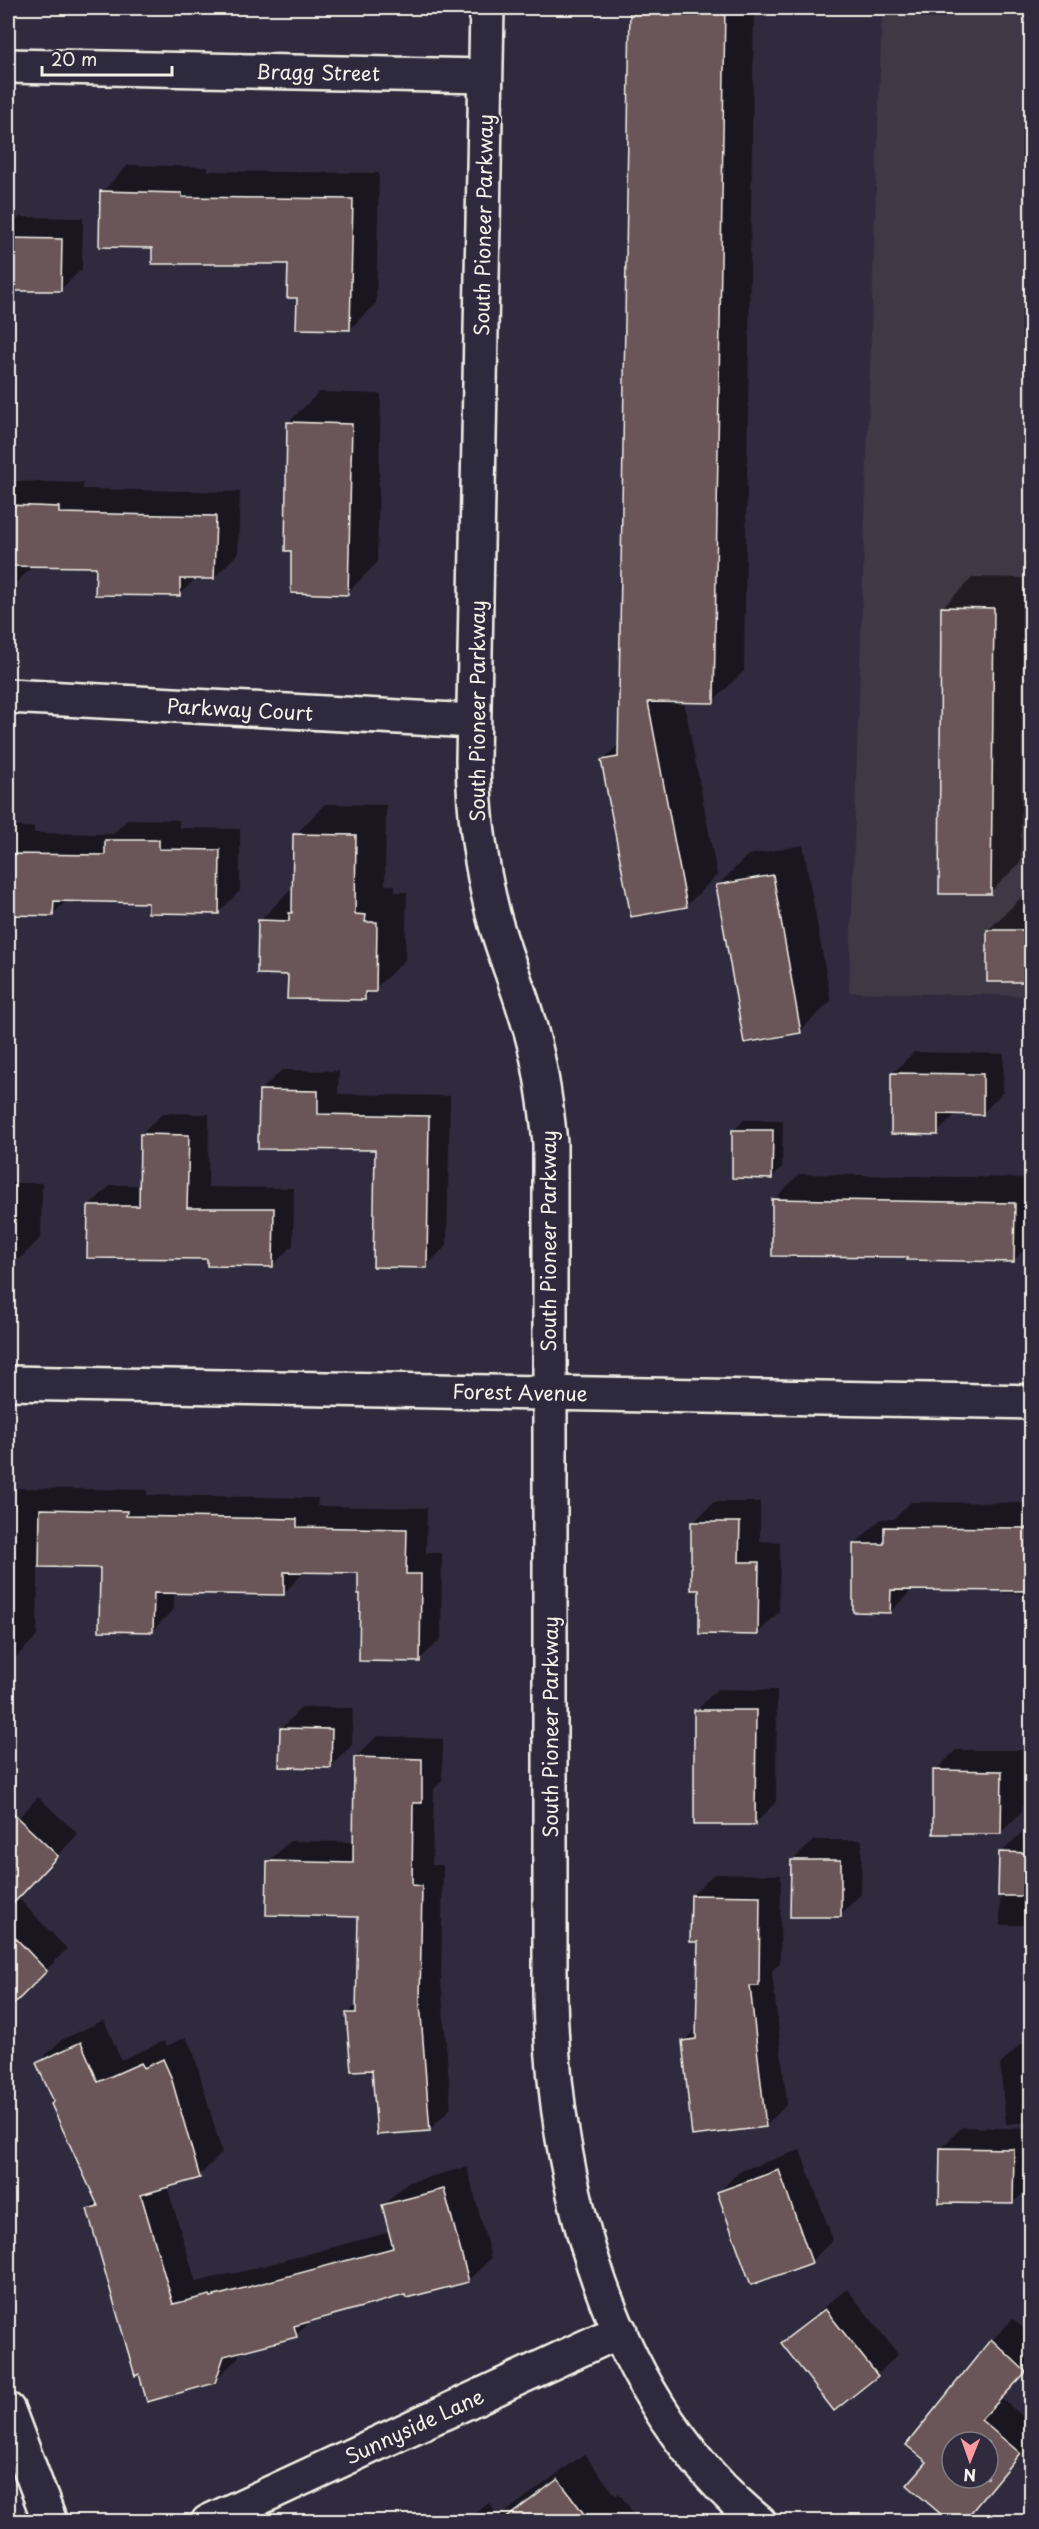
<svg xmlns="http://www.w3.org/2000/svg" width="1039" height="2529" viewBox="0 0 1039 2529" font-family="'Playpen Sans',sans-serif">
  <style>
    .built { fill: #413745 }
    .shadow { fill: #0007; fill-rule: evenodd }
    .building { fill: #6a5658; stroke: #f4f1e8; stroke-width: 1.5; fill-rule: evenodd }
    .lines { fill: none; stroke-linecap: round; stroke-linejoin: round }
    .minor-casing { stroke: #f4f1e8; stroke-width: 38 }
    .minor { stroke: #2f2a3d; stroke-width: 33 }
    .labels { text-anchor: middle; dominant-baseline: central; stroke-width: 5; stroke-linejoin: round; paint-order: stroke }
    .street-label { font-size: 20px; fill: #f4f1e8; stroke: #2f2a3d }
  </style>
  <rect width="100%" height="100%" fill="#2f2a3d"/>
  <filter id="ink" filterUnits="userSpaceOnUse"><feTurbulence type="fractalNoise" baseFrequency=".0167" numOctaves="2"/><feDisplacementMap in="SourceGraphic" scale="12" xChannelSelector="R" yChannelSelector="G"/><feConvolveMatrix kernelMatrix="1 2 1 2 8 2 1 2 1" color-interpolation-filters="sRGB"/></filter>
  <g filter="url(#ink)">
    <path class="built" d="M882 8H1031V996L849 992Z"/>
    <g class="shadow">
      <path d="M632 8H754L744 671 713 701H684L717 875 687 905 603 760 619 744Z"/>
      <path d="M128 165 208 167V171L379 173 376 303 350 329 298 297 290 262 154 247 102 192Z"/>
      <path d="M20 217 83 218 82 269 60 290 8 289V229Z"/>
      <path d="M319 392 381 394 377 563 347 593 289 422Z"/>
      <path d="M8 481 83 483V489L240 492 238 553 214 578 197 577 180 594 97 566 34 565 17 582 8 581Z"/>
      <path d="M973 577 1023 578 1021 862 991 892 942 608Z"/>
      <path d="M325 804 386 805 385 885H395V892H407L405 960 364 999 289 973 260 921 290 890H294L295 835Z"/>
      <path d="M8 815H15L14 827H34V833L113 834 128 819 179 820V828L240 829V891L218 913 150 901 67 900 53 914H8Z"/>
      <path d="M803 845 831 1001 800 1031 718 885 748 855Z"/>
      <path d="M1026 893H1032V980L988 930Z"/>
      <path d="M914 1052 1004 1054 1003 1092 982 1114 957 1113 937 1133 893 1073Z"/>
      <path d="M282 1070 339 1071 338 1094 450 1096 447 1245 426 1266 377 1149 260 1091Z"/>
      <path d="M163 1113 209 1114 208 1187 294 1188 293 1245 272 1266 208 1258 89 1206 111 1185H141L142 1134Z"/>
      <path d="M744 1120H783L782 1167 772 1177 734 1130Z"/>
      <path d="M799 1174 1032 1178V1252H1022L1014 1260 909 1256 774 1200Z"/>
      <path d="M8 1183H42L41 1237 20 1259 8 1258Z"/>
      <path d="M8 1482H12V1488L147 1490V1495L318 1498 317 1506 427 1508 426 1553H442L441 1639 419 1660 360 1572 305 1571 283 1594 174 1592V1609L153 1630 102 1567 38 1566 37 1636 16 1657H8Z"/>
      <path d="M1029 1501H1032V1594L1003 1593V1590L913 1589 890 1612 855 1544 881 1519H894L911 1502 1027 1503Z"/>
      <path d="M714 1502H760V1541L780 1542 779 1612 758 1633 700 1589 693 1523Z"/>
      <path d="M717 1689 777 1690 776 1802 755 1824 696 1711Z"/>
      <path d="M302 1707 353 1708 352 1745 331 1766 281 1729Z"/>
      <path d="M377 1736 443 1739 442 1781 434 1789 432 1865H443L441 1980 451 2108 429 2130 373 2068 347 2014 358 2003 359 1916 268 1862 290 1841 354 1842 356 1757Z"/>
      <path d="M956 1750H1022V1812L1000 1833 935 1771Z"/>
      <path d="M38 1797 78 1834 18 1898 67 1949 8 2008V1829Z"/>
      <path d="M1022 1832H1032V1925H1000L1001 1853Z"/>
      <path d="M814 1840H862L861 1894 840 1915 792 1861Z"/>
      <path d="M714 1874 781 1875 780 1963 772 1971 787 2104 766 2126 683 2042 698 2027 699 1940 692 1895Z"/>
      <path d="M104 2020 121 2060 164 2041 167 2046 186 2037 194 2054 222 2153 199 2176 167 2186 196 2282 233 2273V2274L390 2232 383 2206 406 2183 467 2167 491 2258 468 2281 406 2293 312 2320 296 2335 240 2350 238 2358 214 2381 88 2209 97 2200 38 2063 61 2040Z"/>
      <path d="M1032 2043V2122L1006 2124 1000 2065 1021 2044Z"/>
      <path d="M962 2127 1032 2129V2184L1013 2203 941 2149Z"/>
      <path d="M800 2150 833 2240 811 2261 719 2192 740 2171Z"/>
      <path d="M847 2289 898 2354 877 2375 783 2343 805 2322Z"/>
      <path d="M1032 2290V2299H1025Z"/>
      <path d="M1013 2319 1032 2336V2365L1001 2398 1032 2424V2441L961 2522 930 2462 908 2445 992 2340ZM952 2442H988V2478H952Z"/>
      <path d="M584 2454 616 2496 619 2493 640 2522H464L489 2503 499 2517Z"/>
    </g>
    <g class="building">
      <path d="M630 8H725L714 703 648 702 687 907 631 917 601 760 618 757Z"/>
      <path d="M100 191 182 193V197L353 199 350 330 296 329 297 298H287L288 264H152V248L99 247Z"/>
      <path d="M8 238 62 239 61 291H8Z"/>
      <path d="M287 422 352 424 348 595 291 593V551H285Z"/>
      <path d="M8 505 59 507V513L216 516 214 579H180V596L95 595 96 567 8 566Z"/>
      <path d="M941 607 994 608 991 894H939Z"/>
      <path d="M293 834 356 835 355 914 366 915 365 922H377L376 992H365V1000L287 999 288 975 257 974 258 920 289 921V913H292Z"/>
      <path d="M105 840H159V849L220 850 219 914 148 913V903L54 901 53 916 8 915V854L105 855Z"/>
      <path d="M773 875 801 1033 744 1043 716 885Z"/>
      <rect x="987" y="930" width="45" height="52"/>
      <path d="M891 1073 983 1074V1115L938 1114V1135L891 1134Z"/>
      <path d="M259 1090 318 1091V1114L429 1116 427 1268 373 1267 375 1150 258 1149Z"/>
      <path d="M732 1130H773L772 1179 732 1178Z"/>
      <path d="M140 1134 189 1135 187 1208H274L273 1267 207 1266V1259L87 1258 88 1206H139Z"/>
      <path d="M772 1199 1015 1203 1014 1262 907 1260V1257L772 1256Z"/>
      <path d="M40 1509 127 1511 126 1516 297 1519V1527L407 1529 406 1574H421L420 1662 359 1661 360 1594H358V1573L284 1572V1595L154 1593 153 1632 99 1631 100 1568 39 1567Z"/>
      <path d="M691 1522H740L739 1562H759L758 1635 699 1634V1590H691Z"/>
      <path d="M884 1527 1032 1528V1591L891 1590 890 1613 853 1612V1544H884Z"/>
      <path d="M694 1710H756L755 1825H694Z"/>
      <path d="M280 1728 332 1729 331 1768 279 1767Z"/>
      <path d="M354 1757 422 1759V1803H413L412 1885 422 1886 420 2002 430 2131 377 2135 372 2070 351 2071 346 2013H356L358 1917 266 1915 267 1861 353 1863Z"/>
      <path d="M933 1770 1002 1771 1001 1834H933Z"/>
      <path d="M8 1809 58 1856 8 1909Z"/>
      <path d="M999 1852 1032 1853V1896H998Z"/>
      <path d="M791 1860H841V1917H790Z"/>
      <path d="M691 1895 760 1896 759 1986H750L766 2127 692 2136 682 2041 696 2039 698 1942H690Z"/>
      <path d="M8 1930 47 1971 8 2010Z"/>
      <path d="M81 2042 98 2082 141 2063 144 2068 163 2059 171 2077 200 2178 141 2195 173 2304 210 2295 211 2297 393 2248 382 2205 444 2189 469 2282 406 2298 405 2295 294 2326 297 2337 224 2356 215 2383 147 2402 139 2374 135 2376 87 2209 98 2206 51 2104 54 2102 36 2063Z"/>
      <path d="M940 2148 1014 2149 1013 2204 939 2203Z"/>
      <path d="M779 2170 812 2263 751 2285 717 2192Z"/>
      <path d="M825 2309 878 2376 834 2411 781 2343Z"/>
      <path d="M991 2339 1026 2372 981 2420 1020 2453 963 2522H950L907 2485 927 2462 906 2445ZM952 2442H988V2478H952Z"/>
      <path d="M558 2479 590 2522H501Z"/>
    </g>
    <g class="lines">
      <defs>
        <g id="minor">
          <path d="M487 8 473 761C474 813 480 863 493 914 502 949 517 983 527 1018 540 1058 546 1101 550 1143V1995C553 2179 609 2400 759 2522"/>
          <path d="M8 66 485 76"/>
          <path d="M8 696 473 721"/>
          <path d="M8 1383 1032 1402"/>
          <path d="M8 2410 50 2522"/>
          <path d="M208 2522 620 2331"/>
        </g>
      </defs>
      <use href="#minor" class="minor-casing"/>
      <use href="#minor" class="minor"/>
    </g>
  </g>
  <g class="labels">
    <g class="street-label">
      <text transform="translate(318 72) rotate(1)">Bragg Street</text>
      <text transform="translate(483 225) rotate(-89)">South Pioneer Parkway</text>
      <text transform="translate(240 709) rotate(3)">Parkway Court</text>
      <text transform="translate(477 711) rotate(-90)">South Pioneer Parkway</text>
      <text transform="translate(548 1241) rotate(-90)">South Pioneer Parkway</text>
      <text transform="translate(520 1392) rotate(1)">Forest Avenue</text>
      <text transform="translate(550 1727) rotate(-90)">South Pioneer Parkway</text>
      <text transform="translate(414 2426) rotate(-25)">Sunnyside Lane</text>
    </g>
  </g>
  <rect width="1039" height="2529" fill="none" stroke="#2f2a3d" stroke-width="30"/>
  <rect x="15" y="15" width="1009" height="2499" fill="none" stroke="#f4f1e8" stroke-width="2" filter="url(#ink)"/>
  <g transform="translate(970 2460) rotate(181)"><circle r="28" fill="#2f2a3d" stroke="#7e7a81" stroke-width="1.5"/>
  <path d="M0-4.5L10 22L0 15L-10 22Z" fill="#ff9aa2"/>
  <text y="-9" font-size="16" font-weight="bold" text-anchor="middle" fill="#f4f1e8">N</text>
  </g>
  <path d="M42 66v9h130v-9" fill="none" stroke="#f4f1e8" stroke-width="3"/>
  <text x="51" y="66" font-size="18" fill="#f4f1e8" stroke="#2f2a3d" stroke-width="4.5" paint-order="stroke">20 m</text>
</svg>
